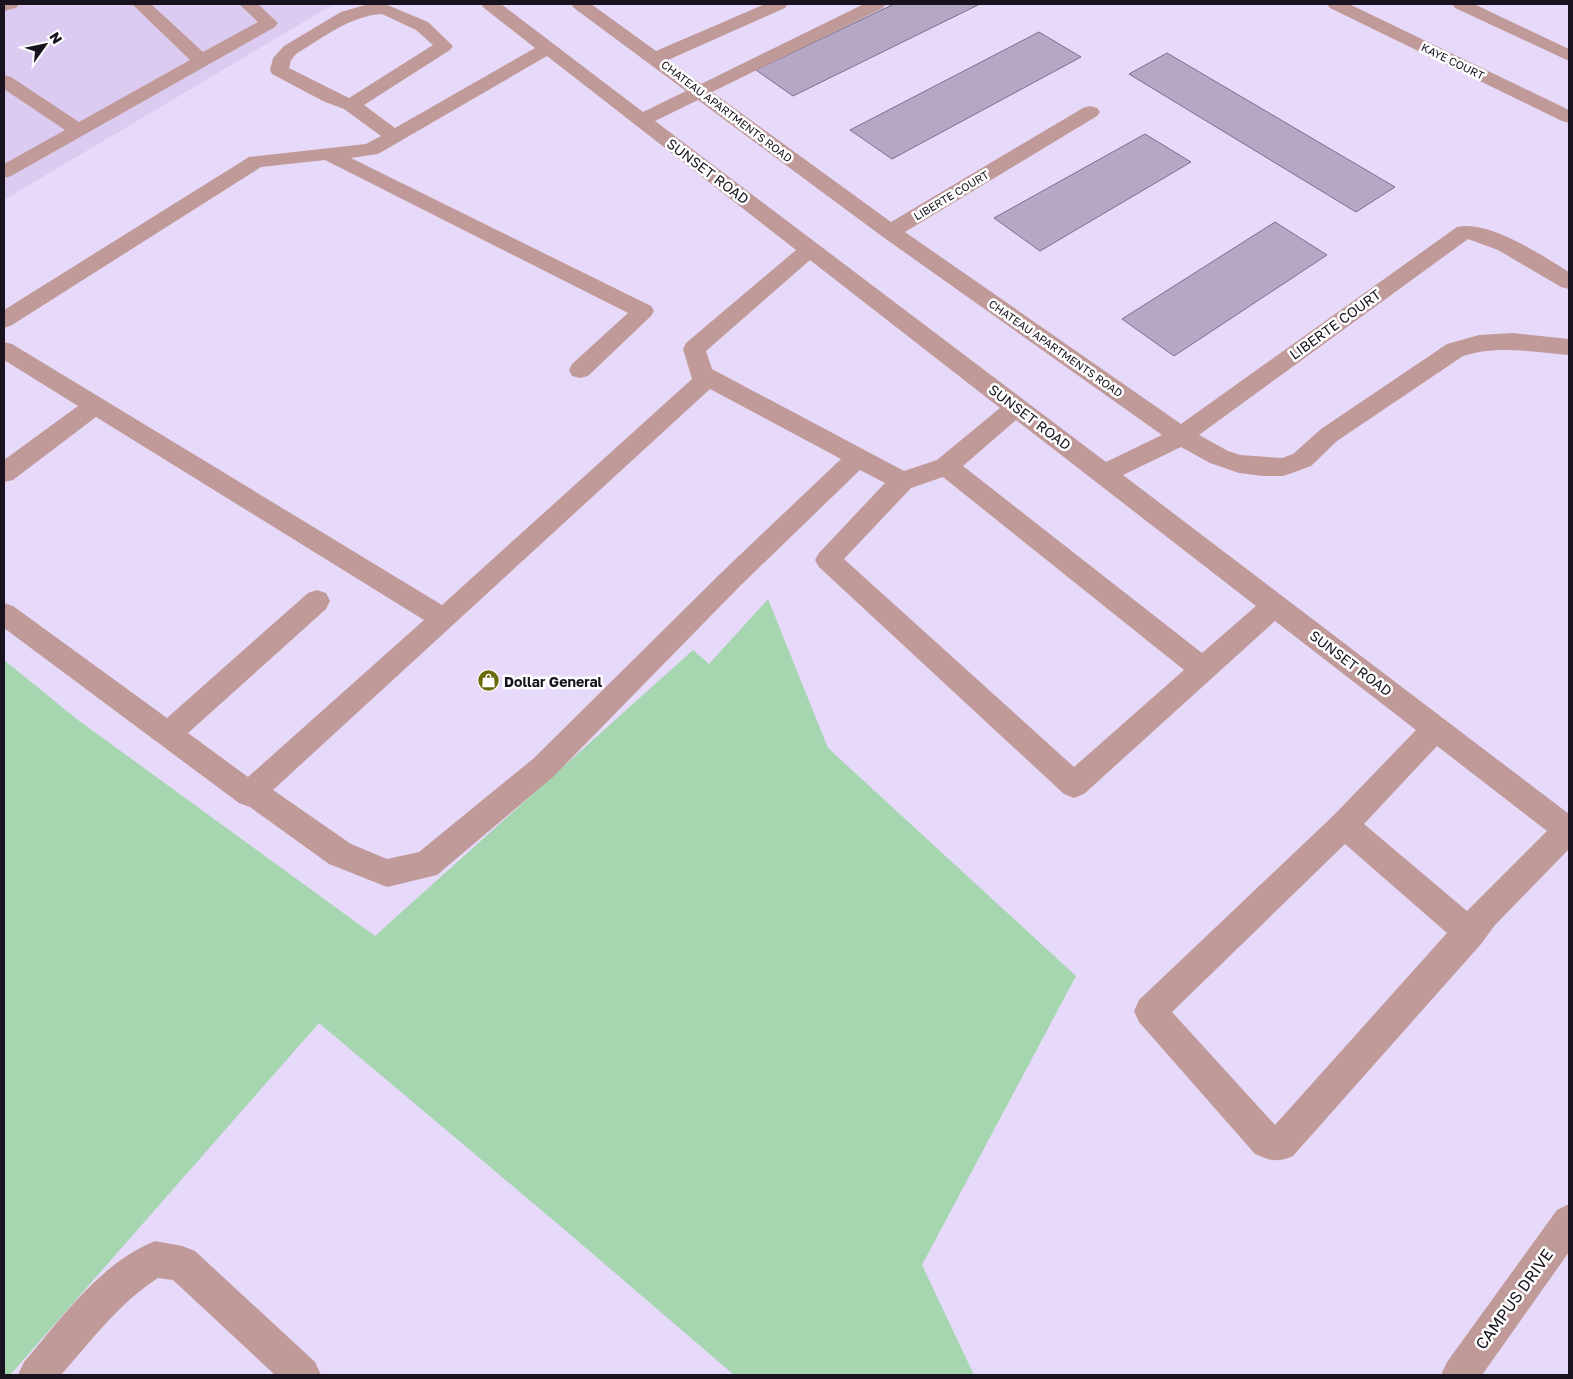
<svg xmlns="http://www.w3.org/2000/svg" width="1573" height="1379" viewBox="0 0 1573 1379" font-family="'Golos Text',sans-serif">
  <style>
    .built { fill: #dccbf1 }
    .green { fill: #a5d6b0 }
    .building { fill: #b5a8c6; stroke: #7b6e8a }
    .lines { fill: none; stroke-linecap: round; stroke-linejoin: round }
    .minor { fill: #c09a98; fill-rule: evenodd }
    .labels { text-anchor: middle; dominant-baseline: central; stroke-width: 5; stroke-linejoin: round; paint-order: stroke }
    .far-street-label { font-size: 11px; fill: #18131e; stroke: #fff }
    .street-label { font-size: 14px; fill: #18131e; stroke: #fff }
    .poi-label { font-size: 14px; font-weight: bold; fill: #18131e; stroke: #fff; text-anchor: start }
    .near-street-label { font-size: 16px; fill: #18131e; stroke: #fff }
  </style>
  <rect width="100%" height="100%" fill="#e7d9f9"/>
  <path class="built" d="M4 4H334L4 200Z"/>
  <path class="green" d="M768 599 828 748 1076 976 922 1265 974 1375H734L572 1236 319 1023 10 1375H4V660L78 720 375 936 693 650 709 664Z"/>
  <g class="building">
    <path d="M894 4H980L793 96 756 70Z"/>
    <path d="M1039 32 1081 57 892 159 850 130Z"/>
    <path d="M1167 53 1395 187 1356 212 1129 74Z"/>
    <path d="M1145 134 1191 162 1040 251 994 218Z"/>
    <path d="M1275 222 1327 255 1174 356 1122 319Z"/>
  </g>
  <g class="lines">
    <g class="minor">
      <path d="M4 4H19L16 8 4 11Z"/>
      <path d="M132 4H151L203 52 258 22 239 4H258L278 23 275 27 11 176 4 178V164L65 130 4 89V75L11 77 79 122 190 60Z"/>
      <path d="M385 4 428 22 453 46 450 50 364 105 395 128 535 48 484 8 481 4H501L643 112 686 91 574 8 571 4H591L656 51 765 4H788L785 8 668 60 701 84 864 4H886L883 8 712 92 891 222 1083 108 1090 106 1097 108 1100 112 1097 116 905 232 1181 424 1457 227C1488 219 1543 256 1569 272V289L1561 287 1498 250 1468 239 1199 435 1228 451 1240 455 1282 458 1293 454 1321 429 1447 344 1479 335 1513 333 1569 339V355C1533 352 1499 345 1463 356L1337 441 1311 466 1292 473 1283 476H1263L1239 473 1210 463 1181 447 1123 475 1569 814V849L1495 925 1481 944 1293 1156C1277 1163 1271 1161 1255 1154L1139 1022 1134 1011 1139 1000 1334 815 1416 730 1275 621 1084 794 1074 798 1064 794 819 567 815 560 819 553 885 483 860 470 740 586 554 776 437 875 387 887 329 864 250 807 239 803 4 628V603L13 606 167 718 308 593 317 590 326 593 330 601 326 609 188 733 248 777 424 620 96 417 13 480 4 482V460L78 406 4 360V342L12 344 442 605 692 379 683 349 686 343 796 250 547 56 378 154 351 158 651 306 654 311 651 316 588 376 580 378 572 376 569 370 572 364 628 313 325 160 261 167 12 325 4 328V310L249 157 366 144 381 136 344 109 323 101 272 74 270 70 273 58 284 46 341 12 365 5ZM382 14 416 30 433 45 349 98 289 68 291 60 296 54C324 37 350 16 382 14ZM698 100 883 237 1162 435 1106 462 655 121ZM810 260 1000 408 937 460 904 471 712 369 706 351ZM710 389 841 459 722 572 534 758 419 852 387 859 351 844 273 790ZM1016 420 1256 606 1202 653 963 466ZM943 477 1184 670 1074 767 844 559 911 488ZM1437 746 1547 831 1467 911 1364 824ZM1345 844 1447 933 1275 1125 1172 1012Z"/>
      <path d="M1327 4H1349L1569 110V123L1562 121 1330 8Z"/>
      <path d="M1452 4H1474L1569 49V61L1455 8Z"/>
      <path d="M1569 1204V1252L1482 1375H1441L1447 1362 1557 1210Z"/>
      <path d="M155 1241 182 1246 195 1251 315 1362 321 1375H275L173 1280 158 1278C120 1302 91 1341 61 1375H18L24 1362C62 1318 99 1264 155 1241Z"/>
    </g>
  </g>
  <defs>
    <symbol id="shop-disc" viewBox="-11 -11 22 22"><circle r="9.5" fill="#6b6b0b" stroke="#fff"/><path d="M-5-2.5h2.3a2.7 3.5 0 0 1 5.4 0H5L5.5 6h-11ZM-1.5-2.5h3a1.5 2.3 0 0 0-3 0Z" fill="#fff"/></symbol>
  </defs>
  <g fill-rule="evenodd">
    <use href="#shop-disc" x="476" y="668" width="25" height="25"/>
  </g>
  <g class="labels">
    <g class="far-street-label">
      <text transform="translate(1453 61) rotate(26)">KAYE COURT</text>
      <text transform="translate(727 111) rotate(37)">CHATEAU APARTMENTS ROAD</text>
      <text transform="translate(951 195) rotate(-31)">LIBERTE COURT</text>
      <text transform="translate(1056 348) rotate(35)">CHATEAU APARTMENTS ROAD</text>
    </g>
    <g class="street-label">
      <text transform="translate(708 171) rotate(37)">SUNSET ROAD</text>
      <text transform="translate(1335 324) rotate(-36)">LIBERTE COURT</text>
      <text transform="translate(1030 417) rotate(37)">SUNSET ROAD</text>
      <text transform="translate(1351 663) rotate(37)">SUNSET ROAD</text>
    </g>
    <g class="poi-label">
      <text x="504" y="681">Dollar General</text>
    </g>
    <g class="near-street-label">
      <text transform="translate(1514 1299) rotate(-54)">CAMPUS DRIVE</text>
    </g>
  </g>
  <rect width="1573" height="1379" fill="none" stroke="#18131e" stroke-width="10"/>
  <g transform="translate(45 45) rotate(57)" stroke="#ffffff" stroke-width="4" paint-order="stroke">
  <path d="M0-4L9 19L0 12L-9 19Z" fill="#18131e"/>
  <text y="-8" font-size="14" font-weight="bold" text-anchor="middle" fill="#18131e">N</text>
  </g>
</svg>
